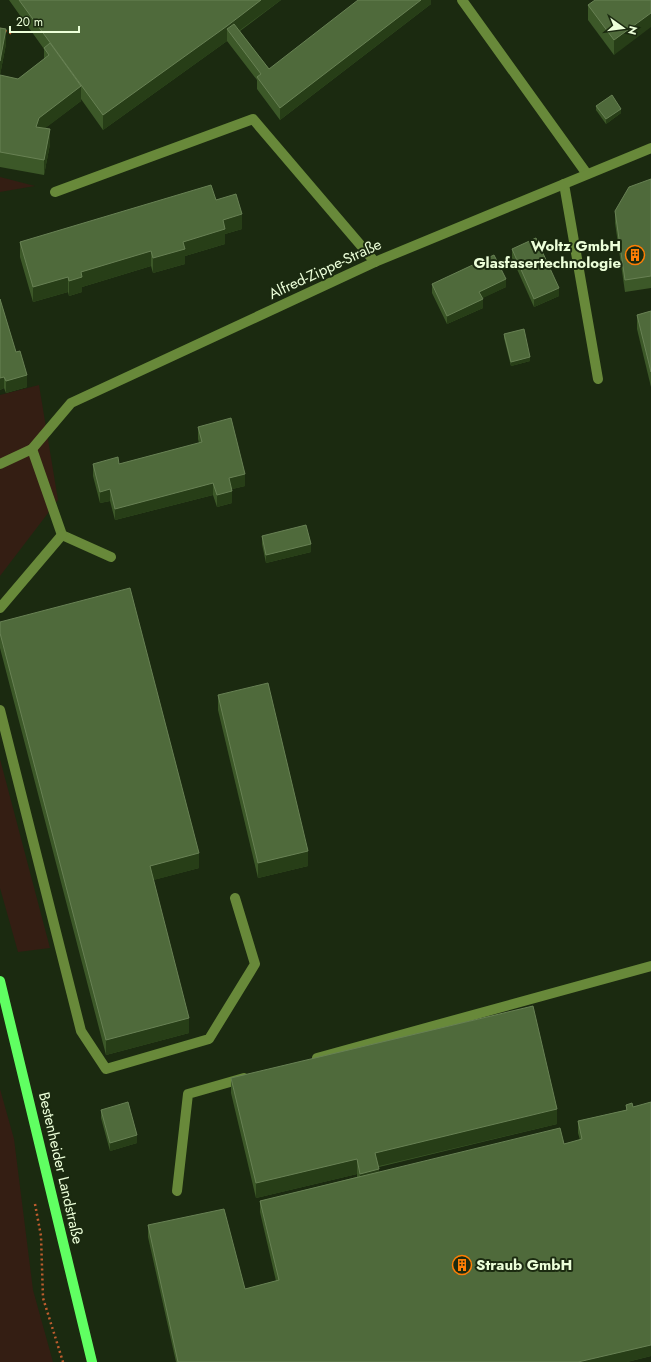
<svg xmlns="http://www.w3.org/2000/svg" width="651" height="1362" viewBox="0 0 651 1362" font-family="Jost,sans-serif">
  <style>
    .green { fill: #341e13 }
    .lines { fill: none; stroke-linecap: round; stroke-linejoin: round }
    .path { stroke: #be5d2e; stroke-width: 2.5; stroke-dasharray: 2 3; stroke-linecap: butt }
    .minor { stroke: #68893a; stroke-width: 10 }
    .major { stroke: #60ff62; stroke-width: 10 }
    .wall { fill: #3c5828 }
    .shaded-wall { fill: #273e17 }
    .building { fill: #4f6a3b; stroke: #688154 }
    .labels { text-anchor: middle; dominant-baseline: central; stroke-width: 4; stroke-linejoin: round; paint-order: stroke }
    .poi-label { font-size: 15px; font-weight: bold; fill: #ecffd9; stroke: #1b2a10; text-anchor: end }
    .street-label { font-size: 15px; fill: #ecffd9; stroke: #1b2a10 }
  </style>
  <rect width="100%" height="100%" fill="#1b2a10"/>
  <g class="green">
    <path d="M0 177 35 186 0 192Z"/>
    <path d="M39 385 58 500 0 576V395Z"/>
    <path d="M0 759 50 948 18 952 0 888Z"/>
    <path d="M0 1089 14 1139 33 1290 53 1362H0Z"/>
  </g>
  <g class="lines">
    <g class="path">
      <path d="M0 29 13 34"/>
      <path d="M35 1204 41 1236 43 1298 63 1362"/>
    </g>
    <g class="minor">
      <path d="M462 0 587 174"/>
      <path d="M564 184 598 379"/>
      <path d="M55 192 253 119 375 262"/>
      <path d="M32 449 62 535 111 557"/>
      <path d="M0 464 32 449 71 403 375 262 651 148"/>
      <path d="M0 608 62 535"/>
      <path d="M0 710 81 1031 106 1069 209 1039 255 964 235 898"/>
      <path d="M317 1058 651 966"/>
      <path d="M177 1191 188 1094 244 1078"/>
    </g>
    <path class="major" d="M0 981 92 1362"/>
  </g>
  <g class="wall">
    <path d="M9 0H281L240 31 269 69 431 0V4L280 120 257 89V80L227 41 103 130 81 99V101L45 128 50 144 44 175 0 167V28L6 44 0 75 18 79 44 59V49Z"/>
    <path d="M651 0 614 55 588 20V5Z"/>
    <path d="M596 106 621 113 606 124 596 110Z"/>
    <path d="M651 179V288L625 292 615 223V211Z"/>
    <path d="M216 200 242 229 225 234V244L185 256V264L153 273 151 266 82 287V292L69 296 68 292 33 302 20 257V242Z"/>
    <path d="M512 249 559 296 534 307 512 258Z"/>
    <path d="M432 284 506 287 482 298 483 308 447 324 432 293Z"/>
    <path d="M0 299 16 352 27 387 6 393 4 388 0 390Z"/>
    <path d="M651 311V387L637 329V315Z"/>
    <path d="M504 334 530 361 511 366 504 338Z"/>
    <path d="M198 427 245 486 232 489V503L217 507 213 495 115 520 110 501 100 503 93 476V464H119L199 443 198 439Z"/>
    <path d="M262 536 311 552 266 563 262 544Z"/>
    <path d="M0 633 199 868 153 880 189 1033 106 1055 0 648Z"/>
    <path d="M218 695 308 866 258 878 218 710Z"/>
    <path d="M231 1078 557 1124 379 1167V1172L564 1144 580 1140 578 1133V1121L626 1110V1105L633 1107 651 1102V1356L627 1362H176L148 1237V1225L245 1289 276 1281 260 1212V1201L357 1177V1174L256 1198 231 1093Z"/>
    <path d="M101 1110 137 1143 110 1151 101 1118Z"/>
  </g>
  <g class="shaded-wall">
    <path d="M261 0H281L232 36 227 29V41L103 130V115Z"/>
    <path d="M421 0H431V4L280 120V108Z"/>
    <path d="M651 13V27L614 55V40Z"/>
    <path d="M6 29V44L0 75V61Z"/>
    <path d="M81 86V101L39 133 36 127 39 118Z"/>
    <path d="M621 109V113L606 124V119Z"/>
    <path d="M50 129V144L44 175V160Z"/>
    <path d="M242 214V229L225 234V244L185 256V264L153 273V258L223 220Z"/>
    <path d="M151 251V266L82 287V292L69 296V281L81 272Z"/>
    <path d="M68 277V292L33 302V287Z"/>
    <path d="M506 279V287L479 300V292Z"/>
    <path d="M559 288V296L534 307V299Z"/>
    <path d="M483 299V308L447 324V316Z"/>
    <path d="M530 357V361L511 366V362Z"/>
    <path d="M27 375V387L6 393V381Z"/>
    <path d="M4 377V388L0 390V378Z"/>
    <path d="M245 474V486L229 490V478Z"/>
    <path d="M213 483V495L115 520V509Z"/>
    <path d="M110 489V501L100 503V492Z"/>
    <path d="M232 491V503L217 507V495Z"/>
    <path d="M311 544V552L266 563V555Z"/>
    <path d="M308 851V866L258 878V863Z"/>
    <path d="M199 853V868L150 881V866Z"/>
    <path d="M189 1018V1033L106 1055V1040Z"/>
    <path d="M557 1109V1124L375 1167V1153Z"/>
    <path d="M137 1135V1143L110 1151V1143Z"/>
    <path d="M357 1159V1174L256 1198V1183Z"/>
    <path d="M379 1169V1184L360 1188V1174Z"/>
    <path d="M651 1345V1356L627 1362H578Z"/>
  </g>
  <g class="building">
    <path d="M19 0H261L227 26 103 115Z"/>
    <path d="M358 0H421L280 108 257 77 261 74 227 29 234 24 269 69Z"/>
    <path d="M595 0H651V13L614 40 588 5Z"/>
    <path d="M0 28 6 29 0 61Z"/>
    <path d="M50 43 81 86 39 118 36 127 50 129 44 160 0 152V75L18 79 49 55 44 48Z"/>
    <path d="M612 95 621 109 606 119 596 106Z"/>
    <path d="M651 179V276L625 280 615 211 629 187Z"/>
    <path d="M211 185 216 200 236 194 242 214 223 220 225 229 183 242 185 249 153 258 151 251 81 272 82 277 69 281 68 277 33 287 20 242Z"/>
    <path d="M536 238 559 288 534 299 512 249Z"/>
    <path d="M494 255 506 279 479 292 483 299 447 316 432 284Z"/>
    <path d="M0 299 16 352 20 351 27 375 6 381 4 377 0 378Z"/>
    <path d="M651 311V372L637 315Z"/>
    <path d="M524 329 530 357 511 362 504 334Z"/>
    <path d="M231 418 245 474 229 478 232 491 217 495 213 483 115 509 110 489 100 492 93 464 118 457 119 464 202 442 198 427Z"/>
    <path d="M306 525 311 544 266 555 262 536Z"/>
    <path d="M130 588 199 853 150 866 189 1018 106 1040 0 633V622Z"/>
    <path d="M268 683 308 851 258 863 218 695Z"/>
    <path d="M533 1006 557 1109 375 1153 379 1169 360 1174 357 1159 256 1183 231 1078Z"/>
    <path d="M128 1102 137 1135 110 1143 101 1110Z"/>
    <path d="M651 1102V1345L578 1362H178L148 1225 224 1209 245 1289 279 1280 260 1201 560 1128 564 1144 582 1139 578 1121 627 1110 626 1105 632 1103 633 1107Z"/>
  </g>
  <defs>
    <symbol id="building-ring" viewBox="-11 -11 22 22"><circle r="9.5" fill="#1b2a10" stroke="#ff7e05" stroke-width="1.5"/><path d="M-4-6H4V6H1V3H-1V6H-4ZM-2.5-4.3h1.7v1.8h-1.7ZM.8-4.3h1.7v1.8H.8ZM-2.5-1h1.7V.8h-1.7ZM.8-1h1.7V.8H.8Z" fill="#ff7e05"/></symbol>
  </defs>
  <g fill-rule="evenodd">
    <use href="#building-ring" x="624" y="244" width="22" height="22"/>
    <use href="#building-ring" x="451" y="1254" width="22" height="22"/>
  </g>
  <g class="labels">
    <g class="poi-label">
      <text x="621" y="246">Woltz GmbH<tspan x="621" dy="17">Glasfasertechnologie</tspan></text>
      <text x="476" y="1265" text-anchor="start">Straub GmbH</text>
    </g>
    <g class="street-label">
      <text transform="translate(325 269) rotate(-25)">Alfred-Zippe-Straße</text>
      <text transform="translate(61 1168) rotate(77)">Bestenheider Landstraße</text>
    </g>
  </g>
  <g transform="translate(623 28) rotate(104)" stroke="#1b2a10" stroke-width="3" paint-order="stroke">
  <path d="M0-3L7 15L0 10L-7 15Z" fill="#ecffd9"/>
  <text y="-6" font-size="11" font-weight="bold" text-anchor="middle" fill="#ecffd9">N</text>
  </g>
  <path d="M10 26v6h69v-6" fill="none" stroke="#ecffd9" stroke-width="2"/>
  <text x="16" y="26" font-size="12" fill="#ecffd9" stroke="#1b2a10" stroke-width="3" paint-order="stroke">20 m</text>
</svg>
